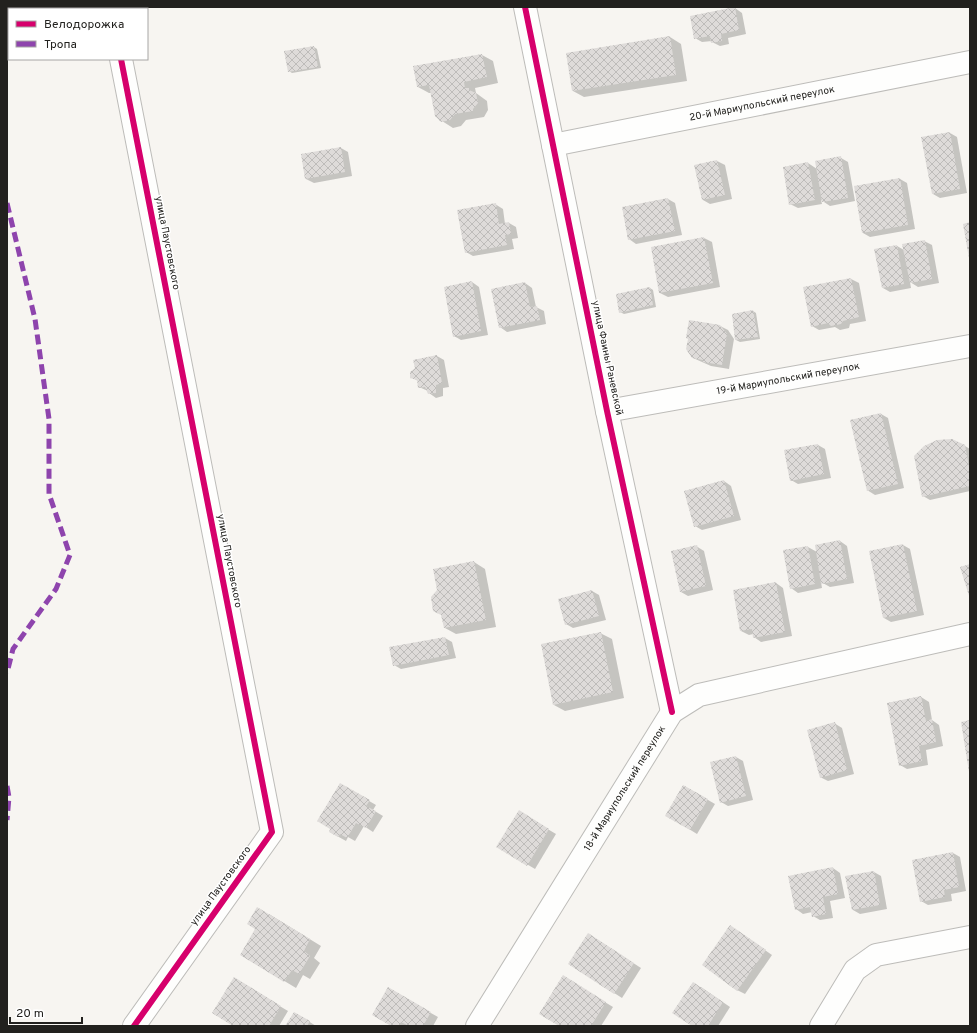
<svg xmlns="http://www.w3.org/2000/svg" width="977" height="1033" viewBox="0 0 977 1033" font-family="Overpass,sans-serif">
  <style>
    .shadow { fill: #0003 }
    .building { fill: url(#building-cross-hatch) }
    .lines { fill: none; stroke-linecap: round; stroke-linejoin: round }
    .minor-casing { stroke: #bdbcb9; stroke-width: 24 }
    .minor { stroke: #fefefd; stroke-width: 22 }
    .quiet { stroke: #8e44ad; stroke-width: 5; stroke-dasharray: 10 5; stroke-linecap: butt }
    .cycleway-casing { stroke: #fff; stroke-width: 8 }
    .cycleway { stroke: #d6006c; stroke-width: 6 }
    .labels { text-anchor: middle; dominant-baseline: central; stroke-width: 3; stroke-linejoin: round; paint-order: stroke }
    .street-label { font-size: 10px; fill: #22211e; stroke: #fff }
  </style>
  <defs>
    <pattern id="building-cross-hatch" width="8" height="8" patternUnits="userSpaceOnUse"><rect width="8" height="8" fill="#dedbd9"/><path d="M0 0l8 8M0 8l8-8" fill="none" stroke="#bebcba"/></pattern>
  </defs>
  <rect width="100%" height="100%" fill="#f7f5f1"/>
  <g class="shadow">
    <path d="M735 8 742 13 746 34 728 38 729 44 720 46 712 42V41L702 42 695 38Z"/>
    <path d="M670 37 681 44 687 81 584 97 573 91Z"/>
    <path d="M314 47 317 49 321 68 292 73 289 71Z"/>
    <path d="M482 55 493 61 498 83 475 88 476 93 487 101 488 110 484 117 466 120 461 126 453 128 442 121 432 93H429L418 87 414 67Z"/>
    <path d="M950 133 957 137 967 193 940 198 933 194Z"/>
    <path d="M341 148 348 152 352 176 314 183 306 179Z"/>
    <path d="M841 158 848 162 855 201 830 206 821 200 822 204 798 208 790 204 808 163 817 169Z"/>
    <path d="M717 161 725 165 732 199 710 204 703 200 695 166Z"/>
    <path d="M900 179 907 183 915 229 870 237 863 233Z"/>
    <path d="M668 199 675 203 682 235 636 244 629 239Z"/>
    <path d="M495 204 503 209 505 224 509 223 516 227 518 238 512 239 514 249 473 256 466 252Z"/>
    <path d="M704 238 712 242 720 287 668 297 660 293 652 248Z"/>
    <path d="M924 241 932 245 939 283 918 287 910 282 911 288 890 292 883 288 897 246 904 250Z"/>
    <path d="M851 279 859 283 866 321 850 324 849 328 840 330 835 327 819 330 812 326 804 288Z"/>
    <path d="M472 282 479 287 488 335 461 340 454 336Z"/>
    <path d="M525 283 532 288 536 307 544 311 546 324 507 332 500 327Z"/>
    <path d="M650 288 653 290 656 307 624 314 620 312Z"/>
    <path d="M753 311 756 313 760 339 740 342 736 340 733 314Z"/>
    <path d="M720 326 728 330 734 339 729 369 711 366 693 358 689 339Z"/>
    <path d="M437 356 444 360 449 387 443 388V396L436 398 429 393 428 391 419 387 418 381 411 377Z"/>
    <path d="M881 414 888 418 904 488 875 495 867 490Z"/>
    <path d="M818 445 825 449 831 478 798 484 791 480Z"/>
    <path d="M965 446 970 449V491L930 500 923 496Z"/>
    <path d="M724 481 731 486 741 520 702 530 695 526Z"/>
    <path d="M840 541 847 546 854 583 830 587 821 582 822 588 798 593 791 588 808 547 817 552Z"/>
    <path d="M903 545 910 549 924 615 891 622 884 618 870 552Z"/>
    <path d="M696 546 704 551 713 590 688 596 681 592Z"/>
    <path d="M474 562 485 569 496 627 456 634 445 628 443 615Z"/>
    <path d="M776 583 783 588 792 636 761 642 754 637 753 634 749 635 741 631 734 591Z"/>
    <path d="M592 591 599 595 606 620 573 628 566 624Z"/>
    <path d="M600 633 612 639 624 698 565 711 554 705Z"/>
    <path d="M445 638 452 642 456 658 401 669 394 665Z"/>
    <path d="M921 697 929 702 932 720 939 725 943 746 926 750 928 765 907 769 900 765 889 703Z"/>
    <path d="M834 723 842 728 854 774 828 781 820 777Z"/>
    <path d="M736 757 743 761 753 800 728 806 721 802Z"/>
    <path d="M340 784 376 805 373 810 383 816 373 832 364 826 355 841 348 837 346 841 330 832Z"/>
    <path d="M684 786 715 804 697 834 666 815Z"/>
    <path d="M519 812 556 834 535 869 498 847Z"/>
    <path d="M953 853 960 857 966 891 951 894 952 901 928 905 921 901Z"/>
    <path d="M833 868 840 873 845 898 830 901 833 918 820 920 813 916 812 912 803 914 796 909Z"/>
    <path d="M874 872 881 876 887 909 860 914 853 910Z"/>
    <path d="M269 914 321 946 314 958 320 963 310 979 303 975 296 988 241 955Z"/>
    <path d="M738 931 772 955 745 994 737 990Z"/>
    <path d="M596 939 641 968 622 998 569 964Z"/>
    <path d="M234 979 288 1011 279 1026H235Z"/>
    <path d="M570 981 613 1007 601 1026H561Z"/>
    <path d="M701 987 730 1007 718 1026H693Z"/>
    <path d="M388 989 438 1017 433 1026H411L409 1025 408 1026H393Z"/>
    <path d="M302 1017 316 1026H287Z"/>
  </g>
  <g class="building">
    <path d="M735 7 739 30 721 34 722 41 711 43 710 36 694 39 690 16Z"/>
    <path d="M670 36 676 75 572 91 566 53Z"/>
    <path d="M314 46 318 67 288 72 284 51Z"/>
    <path d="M482 54 487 77 464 82 465 88H469V90L476 93 478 103 473 109V111L455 114 450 120 441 122 435 116 429 85 417 87 413 66Z"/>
    <path d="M950 132 960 189 932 194 921 137Z"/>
    <path d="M341 147 345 172 305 179 301 154Z"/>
    <path d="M841 156 848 198 822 202 815 161Z"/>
    <path d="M717 160 725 195 702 200 694 165Z"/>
    <path d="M808 162 815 200 789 205 783 167Z"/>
    <path d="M900 178 908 225 862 233 854 186Z"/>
    <path d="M668 198 675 231 628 240 622 207Z"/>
    <path d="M496 203 499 224 509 222 511 234 505 235 507 245 465 253 457 210Z"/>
    <path d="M970 222V258H969L963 224Z"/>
    <path d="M704 237 713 283 659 293 651 247Z"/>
    <path d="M925 240 932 279 910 283 902 244Z"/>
    <path d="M897 245 904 284 882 288 874 249Z"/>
    <path d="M851 278 859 317 843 321 841 324 831 326 828 323 811 327 803 287Z"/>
    <path d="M472 281 481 331 453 337 444 287Z"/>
    <path d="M525 282 530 307 537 306 540 320 499 328 491 289Z"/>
    <path d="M650 287 653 305 619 313 616 294Z"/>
    <path d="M753 310 758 337 735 340 732 314Z"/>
    <path d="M689 320 720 325 727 334 722 365 703 362V360L692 358 686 349 688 339 686 338Z"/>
    <path d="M437 355 442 383 436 385V393L428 394 425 387 418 388 417 380 410 378V372L415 368 413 360Z"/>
    <path d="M881 413 898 484 867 491 850 420Z"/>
    <path d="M952 439 965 445 970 472V486L922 497 914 456 924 446 937 440Z"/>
    <path d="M818 444 824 474 790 481 784 450Z"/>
    <path d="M724 480 734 516 694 527 684 491Z"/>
    <path d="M840 540 847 579 821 584 815 545Z"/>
    <path d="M903 544 917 611 883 618 869 551Z"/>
    <path d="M697 545 706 586 680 592 671 551Z"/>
    <path d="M808 546 815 584 790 589 783 550Z"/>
    <path d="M474 561 486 620 444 628 441 615 433 611 431 597 437 590 433 569Z"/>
    <path d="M970 564V599L960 567Z"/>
    <path d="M776 582 785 632 753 638 752 629 740 631 733 590Z"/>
    <path d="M592 590 599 616 565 625 558 599Z"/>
    <path d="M601 632 613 692 553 705 541 644Z"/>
    <path d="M445 637 449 655 393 666 389 647Z"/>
    <path d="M921 696 926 721 932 719 936 742 919 746 922 761 899 766 887 703Z"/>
    <path d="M970 720V772H969L961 722Z"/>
    <path d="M835 722 847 770 820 778 807 730Z"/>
    <path d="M736 756 746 796 720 803 710 762Z"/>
    <path d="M340 783 370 800 366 806 376 811 366 828 356 823 347 838 340 834 338 837 329 832 330 829 317 821Z"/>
    <path d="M683 785 708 799 690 830 665 816Z"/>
    <path d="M519 810 549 829 527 866 496 847Z"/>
    <path d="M953 852 959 887 944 890 945 897 920 902 912 860Z"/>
    <path d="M833 867 838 894 823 897 826 914 812 917 810 907 795 910 788 876Z"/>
    <path d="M874 871 880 905 852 910 845 876Z"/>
    <path d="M257 907 310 939 304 951 310 956 299 974 292 970 284 982 240 955 255 929 247 924Z"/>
    <path d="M730 925 766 950 737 991 702 965Z"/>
    <path d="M588 933 634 963 614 994 568 964Z"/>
    <path d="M563 975 606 1002 591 1026H559L539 1014Z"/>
    <path d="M234 977 281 1006 269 1026H233L212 1013Z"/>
    <path d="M693 982 723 1002 708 1026H692L672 1013Z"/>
    <path d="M388 987 431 1012 423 1026H409L401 1022 399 1026H391L372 1015Z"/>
    <path d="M294 1012 310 1021 307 1026H285Z"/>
  </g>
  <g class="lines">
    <defs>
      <g id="minor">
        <path d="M111 7V9"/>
        <path d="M525 7 607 411 672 712"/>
        <path d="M121 59 272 832 134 1026"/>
        <path id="s1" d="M553 145 970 62"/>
        <path id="s2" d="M607 411 970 346"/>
        <path id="s3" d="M477 1026 672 712 699 695 970 634"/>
        <path d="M821 1026 855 970 876 955 970 937"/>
      </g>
    </defs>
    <use href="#minor" class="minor-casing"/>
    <use href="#minor" class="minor"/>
    <g class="quiet">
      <path d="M7 203 35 319 49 419V494L70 555 56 589 13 649 7 673"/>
      <path d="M7 786 9 797 7 820"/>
    </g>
    <defs>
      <g id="cycleway">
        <path d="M525 7 607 411 672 712"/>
        <path d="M121 59 272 832 134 1026"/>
      </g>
    </defs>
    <use href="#cycleway" class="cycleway-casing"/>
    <use href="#cycleway" class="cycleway"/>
  </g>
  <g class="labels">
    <g class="street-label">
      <text stroke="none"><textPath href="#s1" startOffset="213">20-й Мариупольский переулок</textPath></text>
      <text transform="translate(167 243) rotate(79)">улица Паустовского</text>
      <text transform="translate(607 358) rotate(78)">улица Фаины Раневской</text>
      <text stroke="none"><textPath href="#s2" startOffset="184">19-й Мариупольский переулок</textPath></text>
      <text transform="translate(229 561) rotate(79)">улица Паустовского</text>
      <text stroke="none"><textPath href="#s3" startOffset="280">18-й Мариупольский переулок</textPath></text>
      <text transform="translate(221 886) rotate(-54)">улица Паустовского</text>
    </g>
  </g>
  <rect width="977" height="1033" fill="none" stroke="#22211e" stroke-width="16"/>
  <rect x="8" y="8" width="140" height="52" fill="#ffffff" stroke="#a7a6a5"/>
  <rect x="16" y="21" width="20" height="6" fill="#d6006c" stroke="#a7a6a5"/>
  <text x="44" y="28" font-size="12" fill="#22211e">Велодорожка</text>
  <rect x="16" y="41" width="20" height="6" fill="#8e44ad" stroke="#a7a6a5"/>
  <text x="44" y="48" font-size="12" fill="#22211e">Тропа</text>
  <path d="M10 1017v6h72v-6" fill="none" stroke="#22211e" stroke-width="2"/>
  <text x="16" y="1017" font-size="12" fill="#22211e" stroke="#ffffff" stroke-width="3" paint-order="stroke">20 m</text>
</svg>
